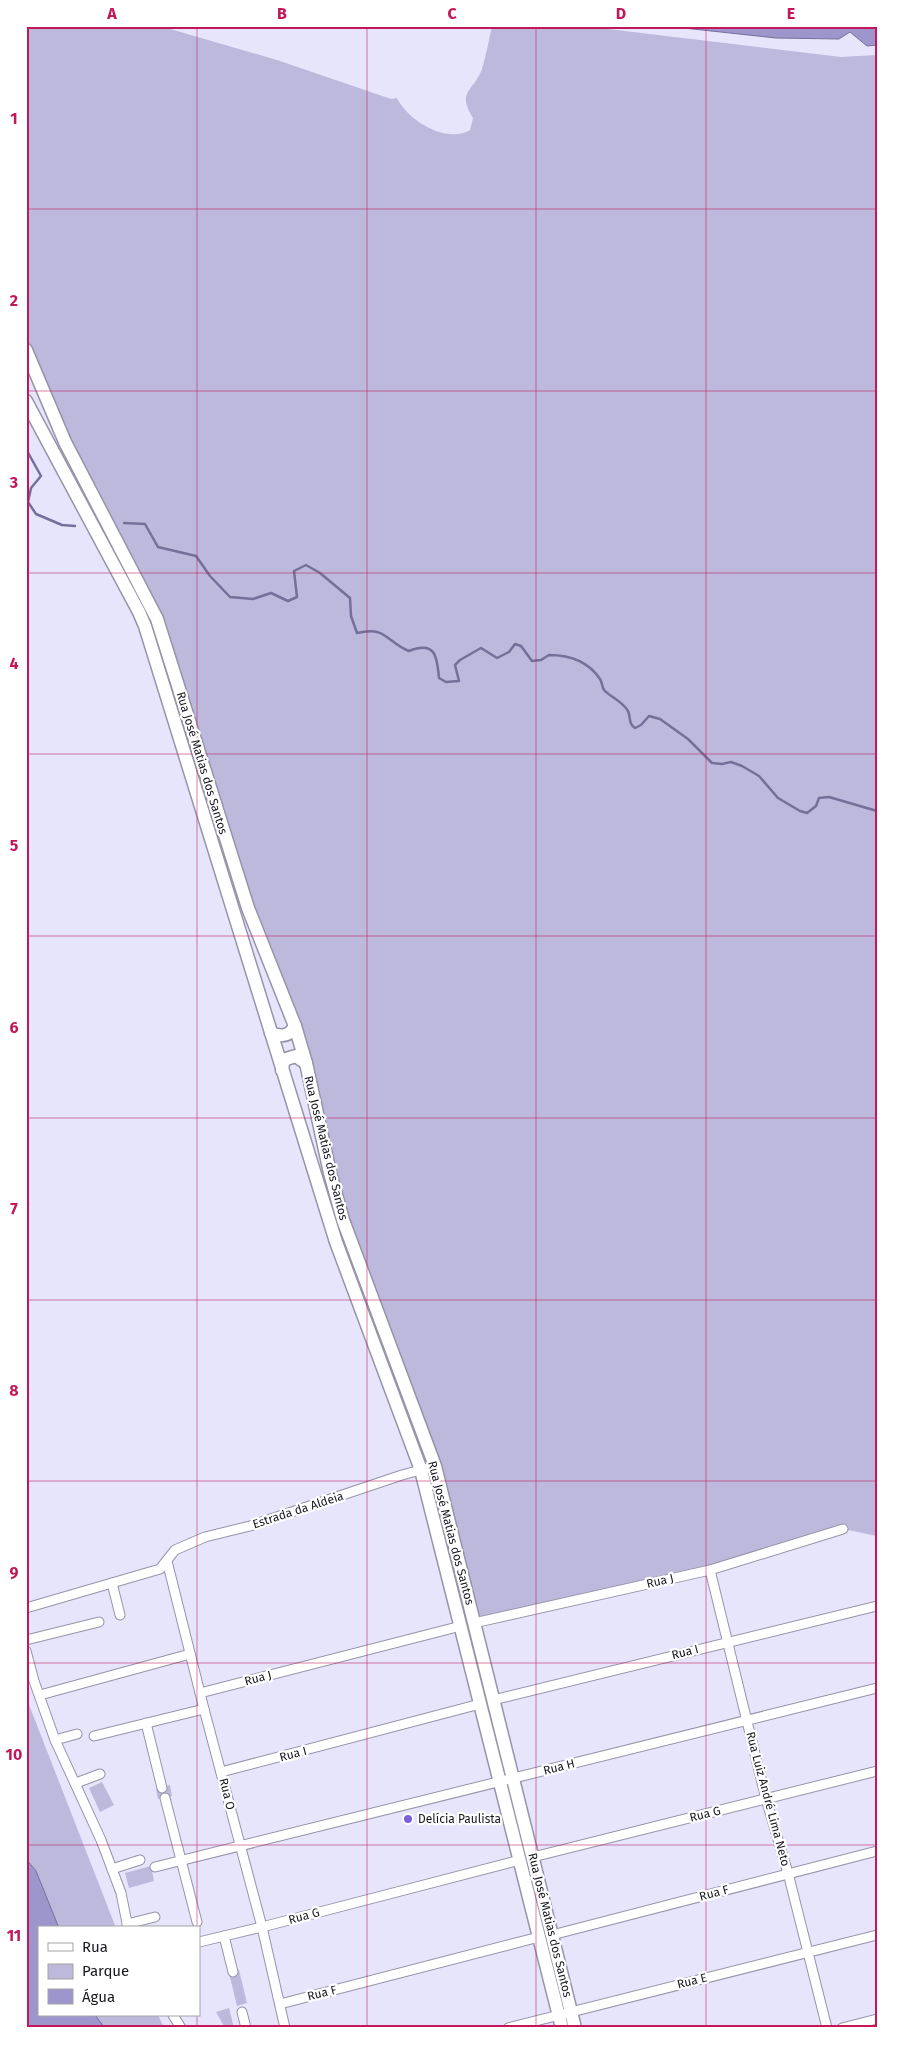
<svg xmlns="http://www.w3.org/2000/svg" width="903" height="2054" viewBox="0 0 903 2054" font-family="'Fira Sans',sans-serif">
  <style>
    .green { fill: #bcb9dc }
    .water { fill: #9c96cd; stroke: #747099 }
    .lines { fill: none; stroke-linecap: round; stroke-linejoin: round }
    .stream { stroke: #747099; stroke-width: 2.5 }
    .street-casing { stroke: #9594a9; stroke-width: 11 }
    .secondary-casing { stroke: #9594a9; stroke-width: 15 }
    .street { stroke: #fff; stroke-width: 9 }
    .secondary { stroke: #fff; stroke-width: 12 }
    .grid { fill: none; stroke: #c2185b; stroke-width: 1; stroke-opacity: 0.55 }
    .poi-dot { fill: #7b61dc; stroke: #fff; stroke-width: 2 }
    .labels { text-anchor: middle; dominant-baseline: central; stroke-width: 4.5; stroke-linejoin: round; paint-order: stroke }
    .street-label { font-size: 12px; fill: #18171f; stroke: #fff }
    .poi-label { font-size: 12px; fill: #18171f; stroke: #fff; text-anchor: start }
    .neatline { fill: none; stroke: #c2185b; stroke-width: 2 }
    .grid-label { font-size: 16px; text-anchor: middle; font-weight: bold; fill: #c2185b }
  </style>
  <rect width="100%" height="100%" fill="#e6e5fc"/>
  <g class="green">
    <path d="M26 26H160L277 60 391 99 397 98C408 121 447 144 470 130L473 118C456 91 474 91 482 69 486 55 489 40 492 26H583L841 57 877 55V1536L843 1529 710 1570 474 1623 435 1466 359 1265 288 1007 162 633 26 350Z"/>
    <path d="M26 1697 116 1928H59L36 1871 26 1859Z"/>
    <path d="M102 1782 114 1805 100 1812 89 1788Z"/>
    <path d="M170 1785 172 1796 158 1799 156 1789Z"/>
    <path d="M151 1866 154 1881 129 1888 125 1873Z"/>
    <path d="M239 1970 247 2003 237 2006 229 1973Z"/>
    <path d="M229 2008 234 2028H225L216 2012Z"/>
    <path d="M95 2015H158L164 2028H105Z"/>
  </g>
  <g class="water">
    <path d="M665 26H877V45L867 46 850 32 839 39 776 38Z"/>
    <path d="M26 1859 36 1871 59 1928H39V2015H95L105 2028H26Z"/>
  </g>
  <g class="lines">
    <g class="stream">
      <path d="M26 449 41 476 31 488 28 502 36 514 62 525 75 526"/>
      <path d="M124 523 145 524 158 547 196 556 210 576 230 597 253 599 271 593 288 601 297 597 294 571 306 565 320 573 350 598 351 616 357 633C363 632 371 630 377 632 387 634 396 647 409 651 435 641 437 655 439 678L446 682 459 681 455 665 460 660 481 648 497 658 509 652 515 644 521 646 532 661 541 660 549 655C569 655 588 661 600 679 602 682 602 687 604 690 609 696 622 701 628 711 631 718 628 723 635 728L641 725 649 716 660 719 688 739 712 763 722 764 731 762 742 766 759 776 778 798 800 811 807 813 816 806 819 798 829 797 877 811"/>
    </g>
    <defs>
      <g id="street">
        <path d="M167 1561 204 1709 262 1927 285 2028"/>
        <path d="M710 1570 766 1799 788 1873 827 2028"/>
        <path d="M112 1583 120 1615"/>
        <path d="M26 1608 160 1569 175 1550 205 1537 250 1526 402 1475 435 1466"/>
        <path d="M474 1623 710 1570 843 1529"/>
        <path d="M26 1640 99 1622"/>
        <path d="M26 1651 34 1681 55 1740 101 1840 112 1869 121 1893 128 1928"/>
        <path d="M200 1693 461 1626"/>
        <path d="M40 1695 190 1654"/>
        <path d="M493 1700 877 1606"/>
        <path d="M146 1723 162 1788"/>
        <path d="M94 1736 204 1709"/>
        <path d="M55 1740 77 1734"/>
        <path d="M221 1772 480 1704"/>
        <path d="M76 1783 100 1774"/>
        <path d="M165 1798 197 1922"/>
        <path d="M533 1857 877 1771"/>
        <path d="M155 1867 877 1688"/>
        <path d="M112 1869 140 1860"/>
        <path d="M127 1924 155 1917"/>
        <path d="M552 1935 877 1851"/>
        <path d="M224 1936 233 1972"/>
        <path d="M199 1942 262 1927 520 1860"/>
        <path d="M280 2004 539 1937"/>
        <path d="M242 2012 246 2028"/>
        <path d="M173 2015 181 2028"/>
        <path d="M508 2028 877 1935"/>
        <path d="M842 2028 877 2019"/>
      </g>
      <g id="secondary">
        <path d="M26 350 65 442 157 619 248 908 295 1026 306 1063 330 1173 343 1220 435 1466 575 2028"/>
        <path d="M26 401 139 612 145 626 336 1242 421 1470 562 2028"/>
        <path d="M271 1033C281 1037 289 1037 295 1026"/>
        <path d="M282 1070 283 1063 286 1059 296 1056 306 1063"/>
      </g>
    </defs>
    <use href="#street" class="street-casing"/>
    <use href="#secondary" class="secondary-casing"/>
    <use href="#street" class="street"/>
    <use href="#secondary" class="secondary"/>
  </g>
  <path class="grid" d="M197 26V1928M367 26V2028M536 26V2028M706 26V2028M26 209H877M26 391H877M26 573H877M26 754H877M26 936H877M26 1118H877M26 1300H877M26 1481H877M26 1663H877M26 1845H877M197 2015V2028"/>
  <circle class="poi-dot" cx="408" cy="1819" r="5"/>
  <g class="labels">
    <g class="street-label">
      <text transform="translate(202 763) rotate(73)">Rua José Matias dos Santos</text>
      <text transform="translate(326 1148) rotate(76)">Rua José Matias dos Santos</text>
      <text transform="translate(298 1510) rotate(-18)">Estrada da Aldeia</text>
      <text transform="translate(451 1533) rotate(75)">Rua José Matias dos Santos</text>
      <text transform="translate(660 1581) rotate(-13)">Rua J</text>
      <text transform="translate(685 1652) rotate(-14)">Rua I</text>
      <text transform="translate(258 1678) rotate(-15)">Rua J</text>
      <text transform="translate(293 1754) rotate(-15)">Rua I</text>
      <text transform="translate(559 1767) rotate(-14)">Rua H</text>
      <text transform="translate(227 1794) rotate(76)">Rua O</text>
      <text transform="translate(768 1799) rotate(75)">Rua Luiz André Lima Neto</text>
      <text transform="translate(705 1814) rotate(-14)">Rua G</text>
      <text transform="translate(714 1893) rotate(-15)">Rua F</text>
      <text transform="translate(304 1916) rotate(-15)">Rua G</text>
      <text transform="translate(550 1925) rotate(76)">Rua José Matias dos Santos</text>
      <text transform="translate(692 1981) rotate(-14)">Rua E</text>
      <text transform="translate(322 1993) rotate(-14)">Rua F</text>
    </g>
    <g class="poi-label">
      <text x="418" y="1819">Delícia Paulista</text>
    </g>
  </g>
  <rect width="903" height="2054" fill="none" stroke="#ffffff" stroke-width="55"/>
  <rect x="38" y="1926" width="162" height="90" fill="#ffffff" stroke="#a3a2a5"/>
  <rect x="48" y="1943" width="25" height="8" fill="#ffffff" stroke="#a3a2a5"/>
  <text x="82" y="1952" font-size="15" fill="#18171f">Rua</text>
  <rect x="48" y="1964" width="25" height="15" fill="#bcb9dc" stroke="#a3a2a5"/>
  <text x="82" y="1976" font-size="15" fill="#18171f">Parque</text>
  <rect x="48" y="1989" width="25" height="15" fill="#9c96cd" stroke="#a3a2a5"/>
  <text x="82" y="2002" font-size="15" fill="#18171f">Água</text>
  <rect x="28" y="28" width="848" height="1998" class="neatline"/>
  <g class="grid-label">
    <text x="112" y="19">A</text>
    <text x="282" y="19">B</text>
    <text x="452" y="19">C</text>
    <text x="621" y="19">D</text>
    <text x="791" y="19">E</text>
    <text x="14" y="124">1</text>
    <text x="14" y="306">2</text>
    <text x="14" y="488">3</text>
    <text x="14" y="669">4</text>
    <text x="14" y="851">5</text>
    <text x="14" y="1033">6</text>
    <text x="14" y="1214">7</text>
    <text x="14" y="1396">8</text>
    <text x="14" y="1578">9</text>
    <text x="14" y="1760">10</text>
    <text x="14" y="1941">11</text>
  </g>
</svg>
